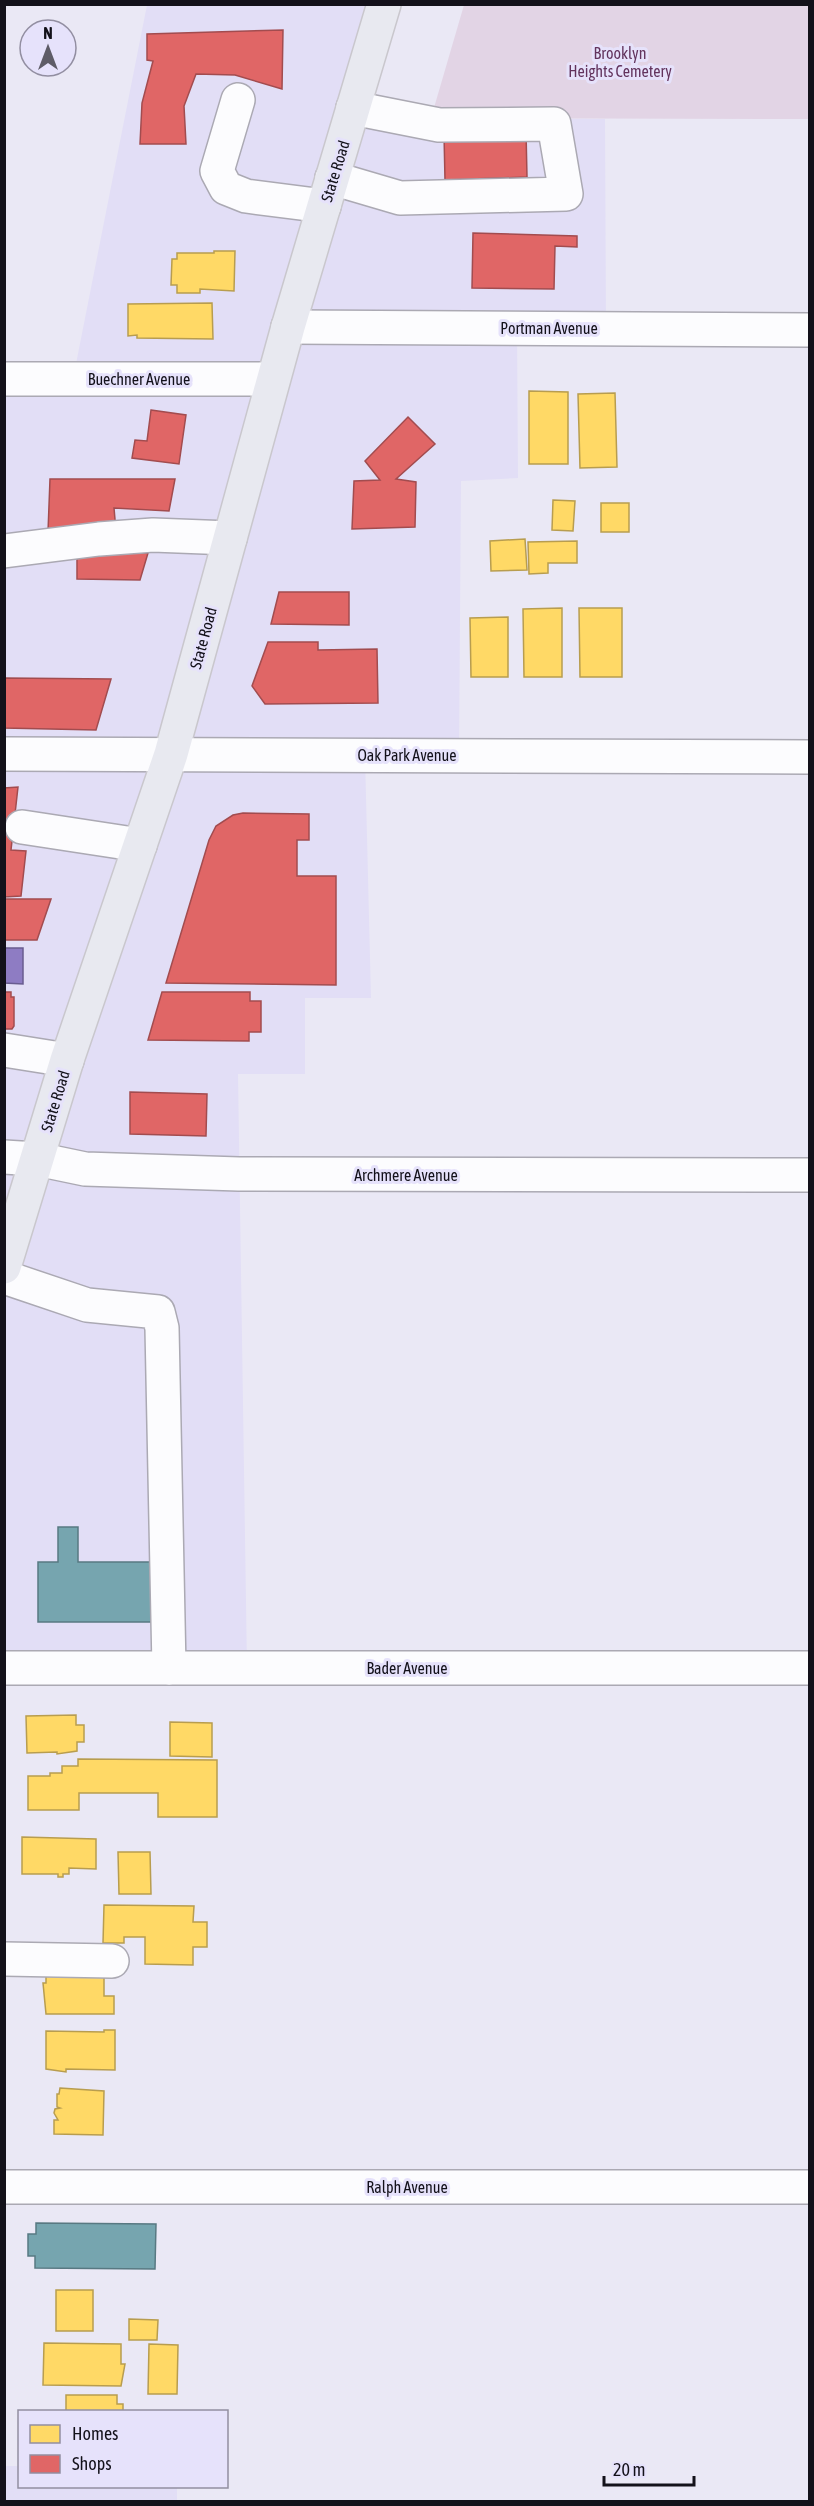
<svg xmlns="http://www.w3.org/2000/svg" width="814" height="2506" viewBox="0 0 814 2506" font-family="'Asap Condensed',sans-serif">
  <style>
    .built { fill: #e2def6 }
    .green { fill: #e2d4e5 }
    .homes { fill: #ffd966; stroke: #b89d4f; stroke-width: 1.5 }
    .shops { fill: #e06666; stroke: #a24c4f; stroke-width: 1.5 }
    .offices { fill: #8e7cc3; stroke: #695c90; stroke-width: 1.5 }
    .public { fill: #76a5af; stroke: #587982; stroke-width: 1.5 }
    .lines { fill: none; stroke-linecap: round; stroke-linejoin: round }
    .minor-casing { stroke: #aba9b3; stroke-width: 36 }
    .major-casing { stroke: #c9c7cd; stroke-width: 36 }
    .minor { stroke: #fcfcfe; stroke-width: 33 }
    .major { stroke: #e8e9f0; stroke-width: 33 }
    .labels { text-anchor: middle; dominant-baseline: central; stroke-width: 6; stroke-linejoin: round; paint-order: stroke }
    .park-label { font-size: 16px; fill: #62335d; stroke: #e6e2fb }
    .street-label { font-size: 16px; fill: #13111a; stroke: #e6e2fb }
  </style>
  <rect width="100%" height="100%" fill="#eae8f5"/>
  <g class="built">
    <path d="M147 5H384L358 93 431 118 605 119 606 329 517 328 518 478 461 481 459 756H365L371 998H305V1074H238L247 1668H5V379H73Z"/>
    <path d="M5 2466H19L20 2486 177 2487V2501H5Z"/>
  </g>
  <path class="green" d="M464 5H809V119L431 118Z"/>
  <g class="homes">
    <path d="M214 251H235L234 291 200 289V293H177V285H171L172 259H177V253H214Z"/>
    <path d="M212 303 213 339 137 338V335L128 336V304Z"/>
    <path d="M529 391 568 392V464H529Z"/>
    <path d="M615 393 617 467 580 468 578 394Z"/>
    <path d="M553 500 575 501 573 531 552 530Z"/>
    <rect x="601" y="503" width="28" height="29"/>
    <path d="M525 539 527 570 491 571 490 541Z"/>
    <path d="M577 541V563H548V573L529 574 528 542Z"/>
    <path d="M562 608V677H524L523 609Z"/>
    <path d="M579 608H622V677H580Z"/>
    <path d="M508 617V677H471L470 618Z"/>
    <path d="M76 1715V1725H84V1742H77V1751L57 1754V1752L27 1753 26 1716Z"/>
    <path d="M170 1722 212 1723V1757L170 1756Z"/>
    <path d="M78 1759 217 1760V1817H158V1793H79V1810H28V1776H50V1773H62V1766H78Z"/>
    <path d="M22 1837 96 1839V1869L69 1868V1874H63V1877H58V1874H22Z"/>
    <path d="M118 1852H150L151 1894H119Z"/>
    <path d="M104 1905 194 1906 193 1922H207V1947H193V1965L145 1964V1937H124V1943H103Z"/>
    <path d="M46 1976H104V1996H114V2014H46L43 1983H46Z"/>
    <path d="M104 2030H115V2070L66 2069V2072L46 2069V2031L104 2032Z"/>
    <path d="M60 2088 104 2091 103 2135 54 2134V2120H58L54 2113 55 2109 60 2108 57 2107V2094H59Z"/>
    <rect x="56" y="2290" width="37" height="41"/>
    <path d="M129 2319 158 2320 157 2340H129Z"/>
    <path d="M44 2343 121 2344V2364H125L121 2386 43 2385Z"/>
    <path d="M149 2344 178 2345 177 2394H148Z"/>
    <path d="M66 2395H117V2404H123V2412H66Z"/>
  </g>
  <g class="shops">
    <path d="M283 30 282 89 235 75 196 74 184 106 186 144H140L142 103 153 61 147 60V34Z"/>
    <path d="M526 131 527 177 445 180 444 134Z"/>
    <path d="M473 233 577 236V247L555 246 554 289 472 288Z"/>
    <path d="M151 410 186 415 179 464 132 458 135 440 147 441Z"/>
    <path d="M408 417 435 444 396 479 416 482 415 527 352 529 354 481 380 480 365 461Z"/>
    <path d="M50 479H175L169 511 114 508 116 531 48 532Z"/>
    <path d="M77 553H148L140 580 77 579Z"/>
    <path d="M279 592H349V625L271 624Z"/>
    <path d="M268 642H318V650L377 649 378 703 265 704 252 686Z"/>
    <path d="M4 678 111 679 96 730 4 728Z"/>
    <path d="M18 787 11 850 26 851 21 896 4 897V788Z"/>
    <path d="M243 813 309 814V840H297V876H336V985L166 983 209 840 216 826 233 815Z"/>
    <path d="M4 899H51L37 940H4Z"/>
    <path d="M4 992H11V997H14V1026L12 1029H5V1031Z"/>
    <path d="M162 992H250V1001H261V1032H249V1041L148 1040Z"/>
    <path d="M130 1092 207 1094 206 1136 130 1134Z"/>
  </g>
  <path class="offices" d="M4 948H23V984L4 983Z"/>
  <g class="public">
    <path d="M58 1527H78V1562H154V1622H38V1562H58Z"/>
    <path d="M36 2223 156 2224 155 2269 35 2268V2256H28V2234H36Z"/>
  </g>
  <g class="lines">
    <defs>
      <g id="minor">
        <path d="M238 100 217 171 226 188 246 196 324 206"/>
        <path d="M332 178 400 198 566 194 554 124 439 125 353 108"/>
        <path d="M288 327 810 330"/>
        <path d="M4 379H273"/>
        <path d="M4 551 99 539 153 535 230 538"/>
        <path d="M4 754 810 757"/>
        <path d="M22 827 140 845"/>
        <path d="M4 1050 67 1060"/>
        <path d="M4 1157 37 1159 85 1169 239 1174 810 1175"/>
        <path d="M4 1277 87 1305 158 1312 162 1328 169 1668"/>
        <path d="M4 1668H810"/>
        <path d="M4 1959 112 1961"/>
        <path d="M4 2187H810"/>
      </g>
      <path id="major" d="M4 1267 67 1060 171 754 288 327 384 4"/>
    </defs>
    <use href="#minor" class="minor-casing"/>
    <use href="#major" class="major-casing"/>
    <use href="#minor" class="minor"/>
    <use href="#major" class="major"/>
  </g>
  <g class="labels">
    <g class="park-label">
      <text x="620" y="53">Brooklyn<tspan x="620" dy="18">Heights Cemetery</tspan></text>
    </g>
    <g class="street-label">
      <text transform="translate(335 171) rotate(-73)">State Road</text>
      <text x="549" y="328">Portman Avenue</text>
      <text x="139" y="379">Buechner Avenue</text>
      <text transform="translate(203 638) rotate(-75)">State Road</text>
      <text x="407" y="755">Oak Park Avenue</text>
      <text transform="translate(55 1101) rotate(-73)">State Road</text>
      <text x="406" y="1175">Archmere Avenue</text>
      <text x="407" y="1668">Bader Avenue</text>
      <text x="407" y="2187">Ralph Avenue</text>
    </g>
  </g>
  <rect width="814" height="2506" fill="none" stroke="#13111a" stroke-width="12"/>
  <rect x="18" y="2410" width="210" height="78" fill="#e6e2fb" stroke="#928ea1" stroke-width="1.5"/>
  <rect x="30" y="2425" width="30" height="18" fill="#ffd966" stroke="#928ea1" stroke-width="1.5"/>
  <text x="72" y="2440" font-size="18" fill="#13111a">Homes</text>
  <rect x="30" y="2455" width="30" height="18" fill="#e06666" stroke="#928ea1" stroke-width="1.5"/>
  <text x="72" y="2470" font-size="18" fill="#13111a">Shops</text>
  <g transform="translate(48 48)"><circle r="28" fill="#e6e2fb" stroke="#928ea1" stroke-width="1.5"/>
  <path d="M0-4.5L10 22L0 15L-10 22Z" fill="#5e5c67"/>
  <text y="-9" font-size="16" font-weight="bold" text-anchor="middle" fill="#13111a">N</text>
  </g>
  <path d="M604 2476v9h90v-9" fill="none" stroke="#13111a" stroke-width="3"/>
  <text x="613" y="2476" font-size="18" fill="#13111a" stroke="#e6e2fb" stroke-width="4.5" paint-order="stroke">20 m</text>
</svg>
